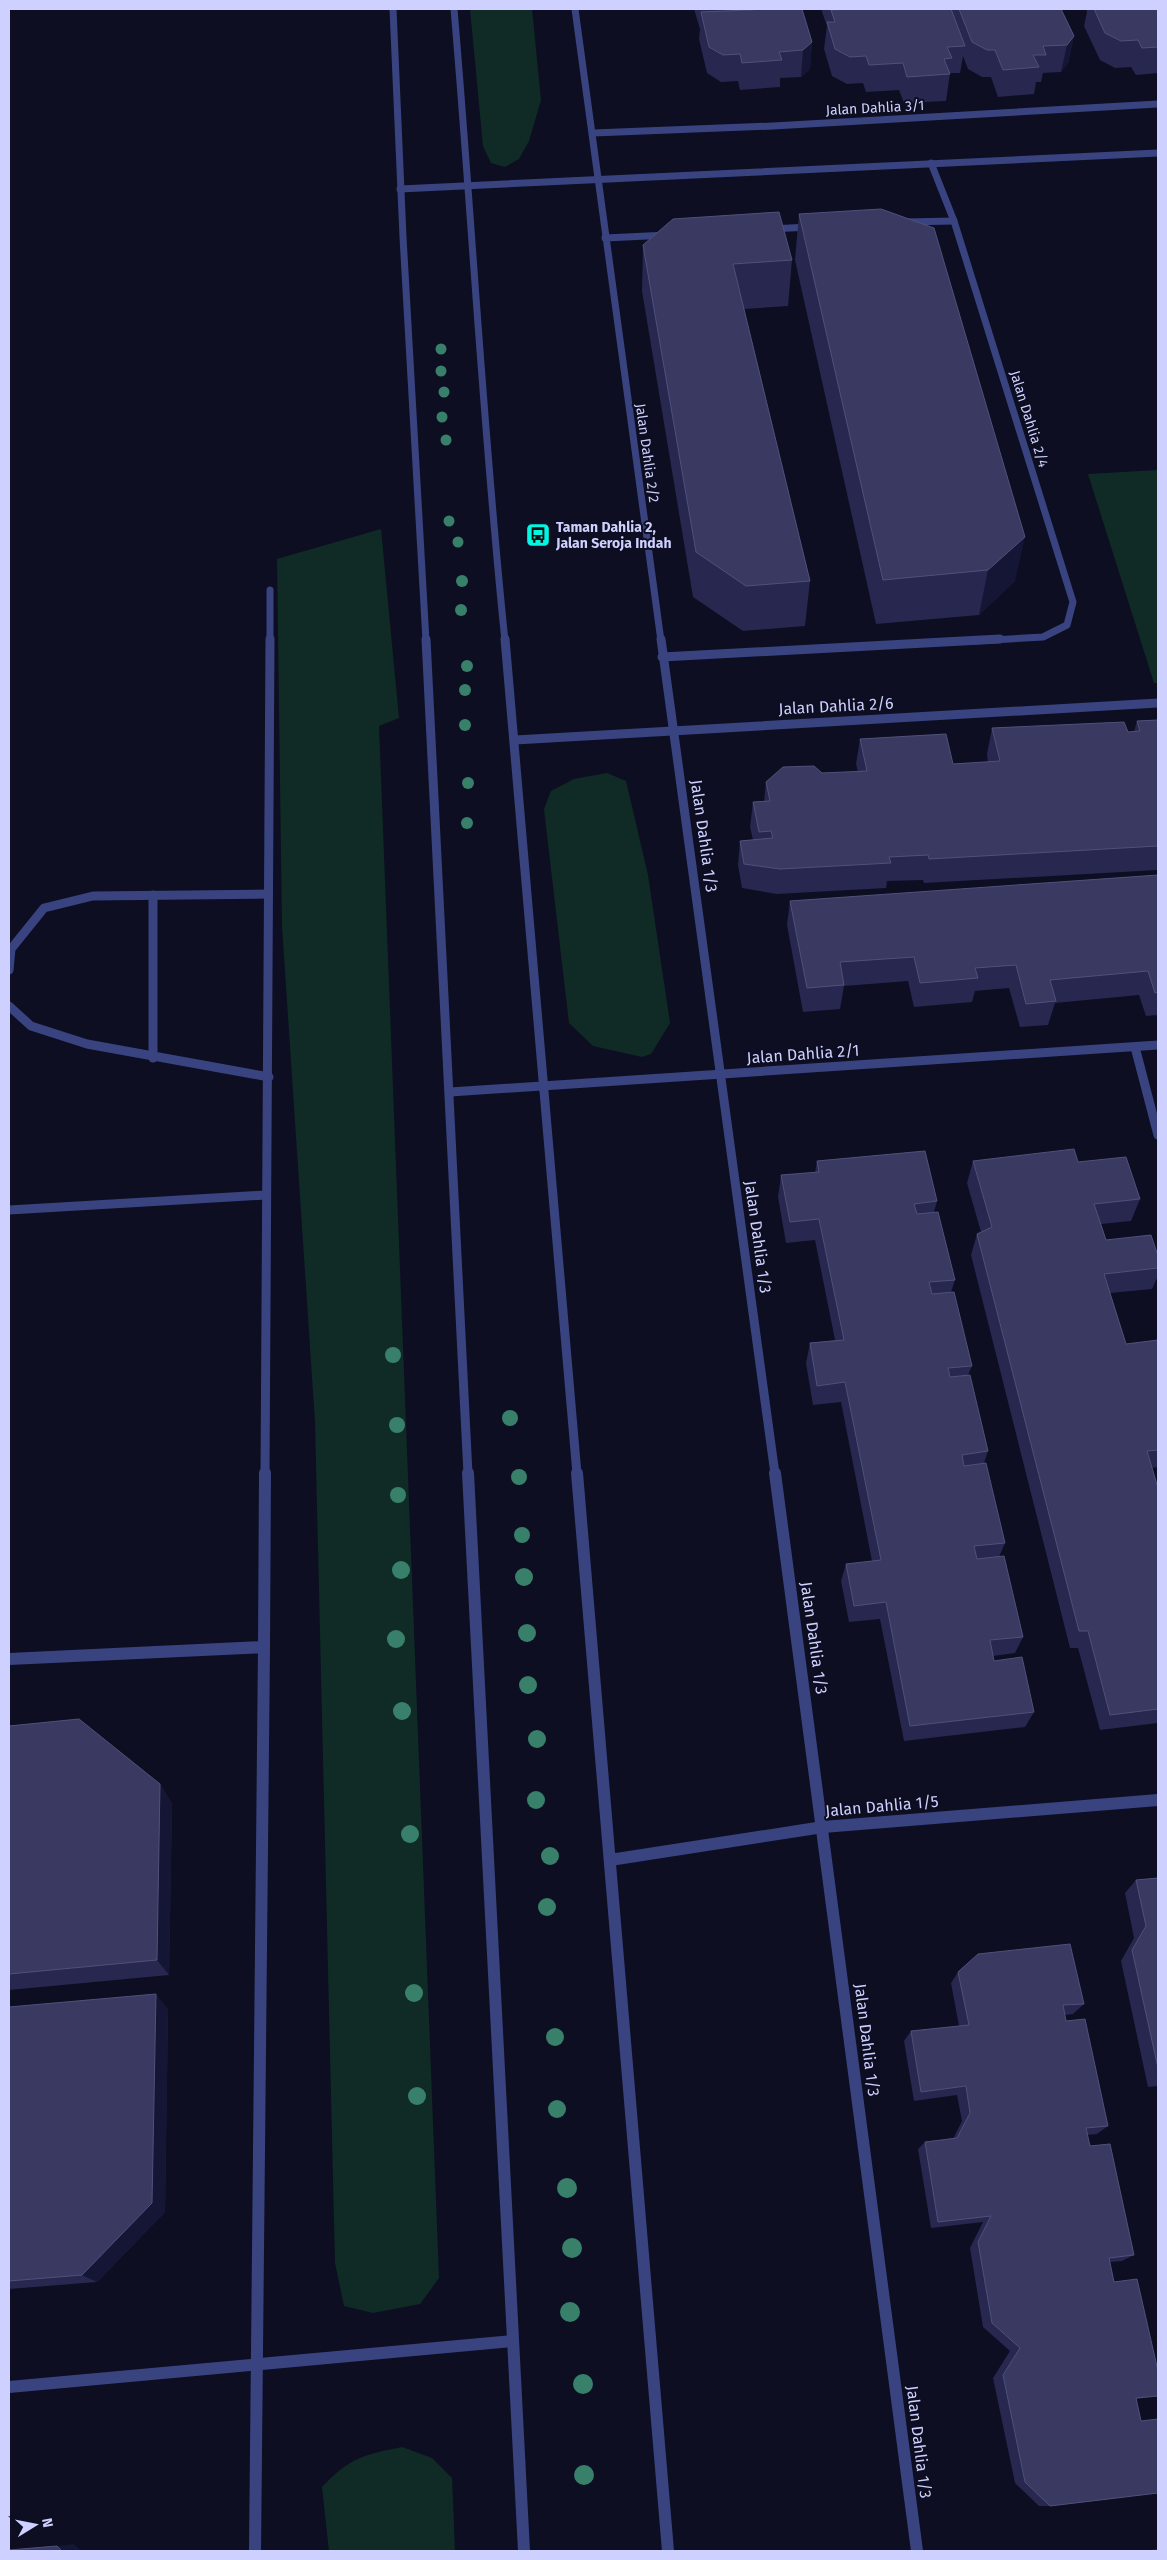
<svg xmlns="http://www.w3.org/2000/svg" width="1167" height="2560" viewBox="0 0 1167 2560" font-family="'Fira Sans',sans-serif">
  <style>
    .green { fill: #102b25 }
    .lines { fill: none; stroke-linecap: round; stroke-linejoin: round }
    .service-far2 { stroke: #394380; stroke-width: 7 }
    .service-far1 { stroke: #394380; stroke-width: 9 }
    .service { stroke: #394380; stroke-width: 12 }
    .minor-far2 { stroke: #394380; stroke-width: 7 }
    .minor-far1 { stroke: #394380; stroke-width: 9 }
    .minor { stroke: #394380; stroke-width: 12 }
    .tertiary-far2 { stroke: #394380; stroke-width: 7 }
    .tertiary-far1 { stroke: #394380; stroke-width: 9 }
    .tertiary { stroke: #394380; stroke-width: 12 }
    .tree { fill: #38806a }
    .wall { fill: #27274f }
    .shaded-wall { fill: #151535 }
    .building { fill: #393962; stroke: #50517b }
    .labels { text-anchor: middle; dominant-baseline: central; stroke-width: 4; stroke-linejoin: round; paint-order: stroke }
    .far-street-label { font-size: 14px; fill: #ced1ff; stroke: #0d0e21 }
    .far-poi-label { font-size: 14px; font-weight: bold; fill: #ced1ff; stroke: #0d0e21; text-anchor: start }
    .street-label { font-size: 16px; fill: #ced1ff; stroke: #0d0e21 }
  </style>
  <rect width="100%" height="100%" fill="#0d0e21"/>
  <g class="green">
    <path d="M470 9H532L541 100 529 141 519 159 505 167 491 163 483 146Z"/>
    <path d="M1158 470V683H1154L1088 474Z"/>
    <path d="M381 529 399 718 379 726 439 2278 420 2304 373 2313 344 2306 335 2263 315 1422 282 926 277 559Z"/>
    <path d="M607 773 626 781 648 875 670 1023 651 1054 642 1057 593 1046 569 1023 544 809 551 791 574 779Z"/>
    <path d="M402 2447 432 2458 452 2478 455 2551H329L322 2487C351 2457 363 2455 402 2447Z"/>
  </g>
  <g class="lines">
    <path class="service-far2" d="M270 641V590"/>
    <g class="service-far1">
      <path d="M153 895V1058"/>
      <path d="M9 970 11 949 44 908 93 896 268 894"/>
      <path d="M9 1006 31 1026 87 1044 269 1077"/>
      <path d="M9 1210 266 1195"/>
      <path d="M265 1474 270 639"/>
    </g>
    <path class="service" d="M264 1647 265 1473"/>
    <g class="minor-far2">
      <path d="M575 9 661 641"/>
      <path d="M593 133 773 126 1158 104"/>
      <path d="M931 163 954 221 1073 602 1067 625 1043 637 976 641"/>
      <path d="M400 189 1158 153"/>
      <path d="M905 222 954 221"/>
      <path d="M770 229 810 227"/>
      <path d="M605 238 668 235"/>
    </g>
    <g class="minor-far1">
      <path d="M661 639 775 1474"/>
      <path d="M662 657 1000 639"/>
      <path d="M515 740 1158 703"/>
      <path d="M1135 1047 1158 1135"/>
      <path d="M450 1092 1158 1045"/>
    </g>
    <g class="minor">
      <path d="M775 1473 917 2551"/>
      <path d="M9 1659 264 1647 255 2551"/>
      <path d="M610 1860 823 1827 1158 1800"/>
      <path d="M9 2387 513 2341"/>
    </g>
    <g class="tertiary-far2">
      <path d="M393 9 403 237 426 641"/>
      <path d="M454 9C472 219 483 431 505 641"/>
    </g>
    <g class="tertiary-far1">
      <path d="M426 639 468 1474"/>
      <path d="M505 639 577 1474"/>
    </g>
    <g class="tertiary">
      <path d="M468 1473 524 2551"/>
      <path d="M577 1473 668 2551"/>
    </g>
  </g>
  <g class="tree">
    <circle cx="441" cy="349" r="5.5"/>
    <circle cx="441" cy="371" r="5.5"/>
    <circle cx="444" cy="392" r="5.5"/>
    <circle cx="442" cy="417" r="5.5"/>
    <circle cx="446" cy="440" r="5.5"/>
    <circle cx="449" cy="521" r="5.5"/>
    <circle cx="458" cy="542" r="5.5"/>
    <circle cx="462" cy="581" r="6"/>
    <circle cx="461" cy="610" r="6"/>
    <circle cx="467" cy="666" r="6"/>
    <circle cx="465" cy="690" r="6"/>
    <circle cx="465" cy="725" r="6"/>
    <circle cx="468" cy="783" r="6"/>
    <circle cx="467" cy="823" r="6"/>
    <circle cx="393" cy="1355" r="8"/>
    <circle cx="510" cy="1418" r="8"/>
    <circle cx="397" cy="1425" r="8"/>
    <circle cx="519" cy="1477" r="8"/>
    <circle cx="398" cy="1495" r="8"/>
    <circle cx="522" cy="1535" r="8"/>
    <circle cx="401" cy="1570" r="9"/>
    <circle cx="524" cy="1577" r="9"/>
    <circle cx="527" cy="1633" r="9"/>
    <circle cx="396" cy="1639" r="9"/>
    <circle cx="528" cy="1685" r="9"/>
    <circle cx="402" cy="1711" r="9"/>
    <circle cx="537" cy="1739" r="9"/>
    <circle cx="536" cy="1800" r="9"/>
    <circle cx="410" cy="1834" r="9"/>
    <circle cx="550" cy="1856" r="9"/>
    <circle cx="547" cy="1907" r="9"/>
    <circle cx="414" cy="1993" r="9"/>
    <circle cx="555" cy="2037" r="9"/>
    <circle cx="417" cy="2096" r="9"/>
    <circle cx="557" cy="2109" r="9"/>
    <circle cx="567" cy="2188" r="10"/>
    <circle cx="572" cy="2248" r="10"/>
    <circle cx="570" cy="2312" r="10"/>
    <circle cx="583" cy="2384" r="10"/>
    <circle cx="584" cy="2475" r="10"/>
  </g>
  <g class="wall">
    <path d="M694 9H802L812 42 810 69 801 77 780 78V87L740 90 738 81 721 82 707 73 699 39 700 29Z"/>
    <path d="M821 9H1061L1074 36 1068 63 1061 72 1043 73 1041 82H1036L1034 94 998 97 991 77H982L968 69 963 56 960 73H950L946 101 904 103 899 90 866 92 863 83 847 84 832 76 824 49 827 26Z"/>
    <path d="M1086 9H1158V73L1136 75 1131 67 1115 68 1100 60 1084 26 1087 12Z"/>
    <path d="M799 214 1015 581 979 615 876 624 795 260Z"/>
    <path d="M643 245 792 260 788 306 744 309 810 581 805 626 743 631 693 597 642 291Z"/>
    <path d="M1158 720V870L924 883 923 880 887 881 886 888 777 894 742 888 738 865 740 841 753 840 750 827 753 802 764 801 766 782 822 773 858 772 856 764 860 739 953 764 988 762 987 754 992 728 1134 732 1137 721Z"/>
    <path d="M1158 875V1015L1146 1016 1139 995 1055 1003 1048 1025 1020 1027 1009 988 975 991 972 1002 914 1007 908 981 844 986 840 1009 803 1012 787 925 790 901Z"/>
    <path d="M817 1161 937 1201 934 1212 955 1280 951 1292 972 1366 968 1375 988 1451 984 1463 1005 1543 999 1557 1023 1637 1015 1653 993 1656 994 1661 1034 1712 1025 1727 904 1741 880 1619 849 1622 841 1581 846 1564 872 1561 841 1402 813 1405 806 1363 810 1343 835 1340 815 1240 786 1243 778 1197 781 1175 815 1173Z"/>
    <path d="M973 1161 1078 1162 1140 1199 1131 1221 1101 1224 1106 1240 1158 1256V1276L1152 1289 1110 1293 1126 1344 1158 1340V1467L1152 1468 1158 1488V1723L1100 1730 1078 1648H1070L971 1255 977 1234 981 1232 967 1183Z"/>
    <path d="M9 1726 160 1784 172 1804 169 1975 9 1990Z"/>
    <path d="M1158 1878V2086L1148 2087 1121 1961 1134 1938 1125 1893 1136 1880Z"/>
    <path d="M958 1972 1084 2004 1073 2014 1065 2015 1066 2021 1108 2126 1097 2134 1087 2135 1090 2146 1134 2255 1122 2261 1110 2262 1114 2282 1158 2371V2396L1136 2399 1050 2506H1039L1015 2483 993 2378 1010 2351 983 2327 970 2248 983 2222 931 2228 918 2149 925 2142 953 2139 962 2121 957 2095 914 2101 904 2041 911 2031 959 2026 951 1983Z"/>
    <path d="M9 2007 168 2009 165 2212 97 2282 9 2289Z"/>
    <path d="M1158 2549V2551H1143Z"/>
  </g>
  <g class="shaded-wall">
    <path d="M1074 36 1068 63 1061 72 1067 45Z"/>
    <path d="M812 42 810 69 801 77 803 50Z"/>
    <path d="M1025 537 1015 581 979 615 988 570Z"/>
    <path d="M160 1784 172 1804 169 1975 157 1960Z"/>
    <path d="M156 1994 168 2009 165 2212 97 2282 82 2275Z"/>
    <path d="M74 2544 81 2551H62L57 2546Z"/>
  </g>
  <g class="building">
    <path d="M771 9H802L812 42 803 50 779 52 782 60 742 63 740 54 723 55 709 47 701 12Z"/>
    <path d="M860 9H951L965 46 947 47 952 58 944 59 950 74 907 77 903 63 869 65 866 56 850 57 835 49 827 22H835L831 10Z"/>
    <path d="M959 9H1061L1074 36 1067 45 1043 46 1046 55H1033L1039 67 1003 70 995 50H987L972 42Z"/>
    <path d="M1094 9H1158V47L1142 48 1138 40 1121 41 1105 33Z"/>
    <path d="M881 209 934 228 1025 537 988 570 883 580 799 214Z"/>
    <path d="M779 212 792 260 733 264 810 581 746 586 696 552 643 245 673 219Z"/>
    <path d="M1158 720V846L929 859 928 855 889 857 891 863 780 869 744 864 740 841 773 838 771 831 759 832 753 802 770 801 766 782 783 767 814 766 822 773 867 771 860 739 946 734 953 764 1000 761 992 728 1124 722 1128 732 1140 731 1137 721Z"/>
    <path d="M1158 875V992L1155 993 1148 971 1050 980 1056 1001 1026 1004 1016 965 975 968 978 978 920 983 914 957 840 962 844 985 807 988 790 901Z"/>
    <path d="M1074 1149 1078 1162 1126 1157 1140 1199 1094 1204 1106 1240 1151 1235 1158 1256V1268L1104 1274 1126 1344 1158 1340V1450L1147 1451 1158 1488V1709L1110 1715 1088 1631H1079L977 1234 992 1227 973 1161Z"/>
    <path d="M925 1151 937 1201 914 1204 917 1214 938 1212 955 1280 929 1282 932 1294 954 1292 972 1366 948 1368 950 1377 970 1375 988 1451 962 1455 964 1466 986 1463 1005 1543 974 1546 977 1559 1004 1556 1023 1637 990 1640 994 1661 1022 1657 1034 1712 910 1726 886 1602 854 1606 846 1564 881 1560 845 1382 817 1386 810 1343 844 1340 819 1219 790 1222 781 1175 819 1172 817 1161Z"/>
    <path d="M79 1719 160 1784 157 1960 9 1974V1726Z"/>
    <path d="M1158 1878V2068L1132 1950 1146 1926 1136 1880Z"/>
    <path d="M1070 1944 1084 2004 1063 2005 1066 2021 1085 2019 1108 2126 1086 2128 1090 2146 1110 2144 1134 2255 1109 2258 1114 2282 1137 2279 1158 2371V2396L1136 2398 1141 2421 1158 2419V2493L1050 2506 1025 2482 1003 2375 1020 2348 992 2323 978 2242 991 2216 938 2222 925 2142 957 2138 970 2113 966 2086 921 2092 911 2031 969 2025 958 1972 978 1954Z"/>
    <path d="M156 1994 152 2203 82 2275 9 2281V2007Z"/>
    <path d="M57 2546 62 2551H9V2550Z"/>
  </g>
  <defs>
    <symbol id="bus-square" viewBox="-11 -11 22 22"><rect x="-9" y="-9" width="18" height="18" rx="4" fill="#02f6e1" stroke="#0d0e21"/><path d="M-5-6H5V4H4V6H2V4H-2V6H-4V4H-5ZM-3.5-4V0h7V-4ZM-3.5 1.2v1.5H-2V1.2ZM2 1.2v1.5H3.5V1.2Z" fill="#111"/></symbol>
  </defs>
  <g fill-rule="evenodd">
    <use href="#bus-square" x="524" y="521" width="28" height="28"/>
  </g>
  <g class="labels">
    <g class="far-street-label">
      <text transform="translate(875 108) rotate(-3)">Jalan Dahlia 3/1</text>
      <text transform="translate(1029 419) rotate(73)">Jalan Dahlia 2/4</text>
      <text transform="translate(647 453) rotate(82)">Jalan Dahlia 2/2</text>
    </g>
    <g class="far-poi-label">
      <text x="556" y="527">Taman Dahlia 2,<tspan x="556" dy="16">Jalan Seroja Indah</tspan></text>
    </g>
    <g class="street-label">
      <text transform="translate(836 706) rotate(-3)">Jalan Dahlia 2/6</text>
      <text transform="translate(704 836) rotate(82)">Jalan Dahlia 1/3</text>
      <text transform="translate(803 1054) rotate(-4)">Jalan Dahlia 2/1</text>
      <text transform="translate(758 1237) rotate(82)">Jalan Dahlia 1/3</text>
      <text transform="translate(814 1638) rotate(82)">Jalan Dahlia 1/3</text>
      <text transform="translate(882 1806) rotate(-5)">Jalan Dahlia 1/5</text>
      <text transform="translate(867 2040) rotate(83)">Jalan Dahlia 1/3</text>
      <text transform="translate(919 2442) rotate(83)">Jalan Dahlia 1/3</text>
    </g>
  </g>
  <rect width="1167" height="2560" fill="none" stroke="#ced1ff" stroke-width="20"/>
  <g transform="translate(35 2525) rotate(80)" stroke="#0d0e21" stroke-width="4" paint-order="stroke">
  <path d="M0-4L9 19L0 12L-9 19Z" fill="#ced1ff"/>
  <text y="-8" font-size="14" font-weight="bold" text-anchor="middle" fill="#ced1ff">N</text>
  </g>
</svg>
